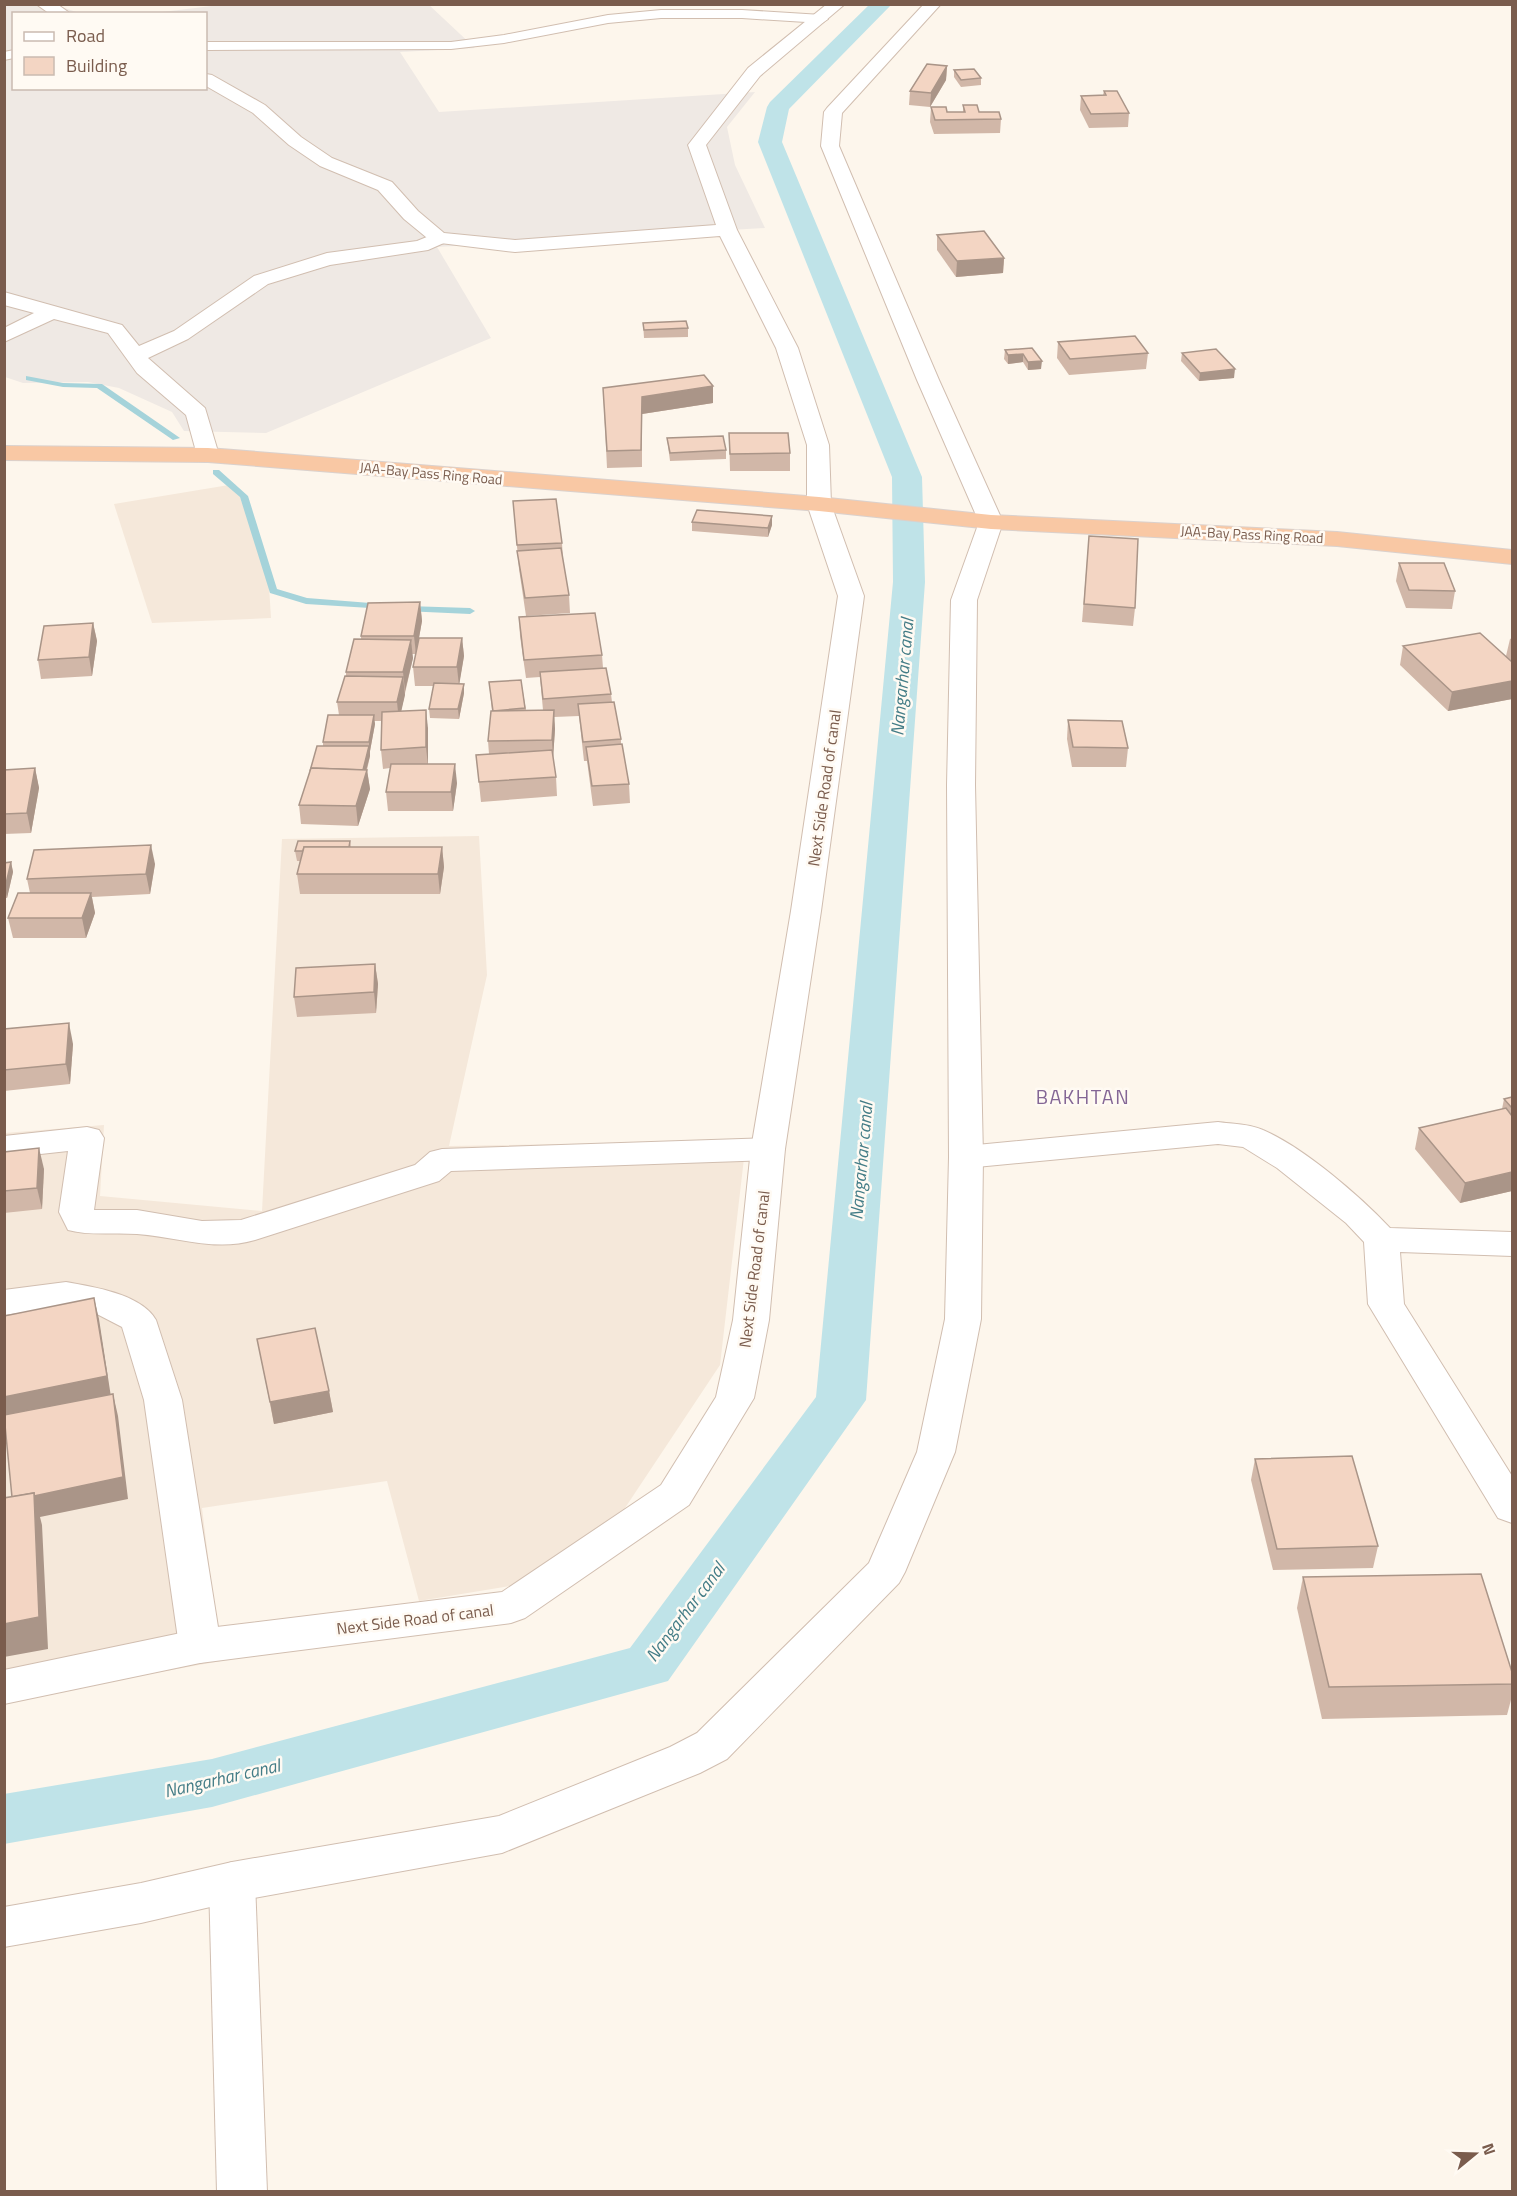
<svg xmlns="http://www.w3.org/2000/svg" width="1517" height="2196" viewBox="0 0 1517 2196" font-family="'Titillium Web',sans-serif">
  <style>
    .residential { fill: #f5e8da }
    .industrial { fill: #efe9e4 }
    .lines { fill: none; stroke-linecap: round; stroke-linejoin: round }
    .stream { fill: #a5d3da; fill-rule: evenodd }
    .canal { fill: #bfe3e8; fill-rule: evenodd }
    .service-casing { stroke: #d1beb0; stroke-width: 2 }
    .minor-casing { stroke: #d1beb0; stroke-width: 2 }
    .tertiary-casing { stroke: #d1beb0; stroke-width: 2 }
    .trunk-casing { stroke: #dad1cd; stroke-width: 2 }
    .service { fill: #fff; fill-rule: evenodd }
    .minor { fill: #fff; fill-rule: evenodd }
    .tertiary { fill: #fff; fill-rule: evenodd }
    .trunk { fill: #f9c8a4; fill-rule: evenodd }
    .wall { fill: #d1b7a8 }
    .shaded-wall { fill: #aa9588 }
    .building { fill: #f3d5c3; stroke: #aa9588; stroke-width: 1.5 }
    .labels { text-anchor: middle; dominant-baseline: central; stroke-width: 5; stroke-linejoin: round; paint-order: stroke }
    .far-street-label { font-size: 14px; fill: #7a5c4d; stroke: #fffaf3 }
    .street-label { font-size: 16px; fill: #7a5c4d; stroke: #fffaf3 }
    .water-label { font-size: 18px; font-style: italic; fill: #437c86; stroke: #fffaf3 }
    .quarter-label { font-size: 20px; letter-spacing: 1.5px; fill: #846695; stroke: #fffaf3 }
  </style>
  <rect width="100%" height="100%" fill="#fdf6ec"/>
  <g class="residential">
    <path d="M235 484 268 571 271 618 152 623 114 504Z"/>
    <path d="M479 836 487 975 449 1146 746 1141 720 1365 623 1511 546 1580 419 1601 387 1481 202 1508 221 1661 5 1700V1133L104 1125 100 1196 262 1211 282 839Z"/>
  </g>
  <path class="industrial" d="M228 4H428L475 48 400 52 439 112 755 92 727 127 735 165 765 228 437 247 491 338 266 433 184 431 172 412 119 388 88 382 23 383 5 377V5H56L79 13 14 14V88H206V14L154 13Z"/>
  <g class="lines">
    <g class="stream">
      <path d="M26 376 63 383 102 384 180 438 173 440 97 388 63 387 26 380Z"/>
      <path d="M213 470H219L248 496 277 589 307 598 383 604 388 607 386 609 306 604 270 593 240 497 213 474Z"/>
      <path d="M407 606 470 608 475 611 470 614 404 611 402 609Z"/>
    </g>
    <path class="canal" d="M870 4H892L789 109 782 142 922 477 925 582 866 1400 668 1681 212 1807 4 1844V1794L212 1759 630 1648 816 1397 893 582 892 477 758 142 767 107 770 102Z"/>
    <defs>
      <g id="service">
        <path d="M661 10H742L822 15 828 19 822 23 742 18H661L608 23 504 43 451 49 206 50V42H451L504 35 608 15Z"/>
        <path d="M14 50V58L4 60V52Z"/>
      </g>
      <g id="minor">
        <path d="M439 232 446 234 449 238 446 242 428 250 330 265 268 284 188 339 148 358 205 408 219 455 216 460 208 462 200 460 197 455 186 415 137 373 108 333 54 319 4 342V328L34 313 4 305V292L122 325 139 346 174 331 254 276 327 253 417 241Z"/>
        <path d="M1218 1122C1232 1124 1250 1124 1263 1130 1303 1147 1360 1196 1390 1228L1512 1232V1256L1400 1252 1404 1304 1512 1476V1523L1498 1518 1368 1304 1364 1242 1346 1223 1277 1168 1243 1147 1218 1144 966 1168 954 1165 949 1157 954 1149 966 1146Z"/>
        <path d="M87 1127 99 1130 104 1138 94 1210H137L202 1221 241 1220 415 1165 430 1152 442 1149 768 1138 780 1141 785 1149 780 1157 768 1160 451 1171 439 1181 255 1240C215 1252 177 1237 137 1234 113 1232 90 1236 68 1230L59 1212 68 1151 4 1158V1136Z"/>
        <path d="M66 1282C94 1287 141 1294 156 1320L182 1400 221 1646 215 1658 200 1663 185 1658 179 1646 144 1400 122 1327 93 1312 66 1306 4 1315V1290Z"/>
        <path d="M232 1862 248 1868 255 1882 267 2192H217L209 1882 216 1868Z"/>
      </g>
      <g id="tertiary">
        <path d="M36 4H57L71 14H50Z"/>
        <path d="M827 4H845L760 76 706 145 737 230 798 348 829 445 831 504 864 596 821 911 785 1149 769 1320 754 1398 689 1505 525 1618 511 1623 200 1663 4 1704V1670L200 1629 502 1592 661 1485 716 1397 733 1320 751 1149 791 911 838 596 807 504V445L776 348 720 236 515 252 432 242 404 219 378 190 320 166 289 145 253 113 206 86V74L212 75 265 105 301 137 332 158 392 182 418 211 444 233 515 240 716 225 688 145 748 68Z"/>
        <path d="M924 4H941L842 113 839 146 939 380 1003 522 977 600 975 785 983 1157 981 1319 955 1452 905 1572 899 1583 727 1759 700 1773 502 1853 232 1902 141 1923 4 1947V1907L141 1883 232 1862 499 1816 670 1747 697 1733 869 1563 917 1452 945 1319 949 1157 947 785 951 600 979 522 917 380 821 146 824 112 827 108Z"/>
      </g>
      <path id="trunk" d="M4 446 208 448 819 497 991 515 1337 532 1512 550V564L1337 546 991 529 819 511 208 462 4 460Z"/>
    </defs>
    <use href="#service" class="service-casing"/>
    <use href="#minor" class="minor-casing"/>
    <use href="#tertiary" class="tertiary-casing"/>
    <use href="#trunk" class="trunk-casing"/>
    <use href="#service" class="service"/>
    <use href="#minor" class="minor"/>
    <use href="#tertiary" class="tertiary"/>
    <use href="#trunk" class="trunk"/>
  </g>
  <g class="wall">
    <path d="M947 66 946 80 930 107 909 105 910 91Z"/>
    <path d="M954 70 981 78V85L961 87 954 77Z"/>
    <path d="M1104 91 1129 113 1128 127 1089 128 1080 110 1081 96 1103 95Z"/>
    <path d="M963 105 979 112 1001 119 1000 133 934 134 930 122 931 107 947 112H963Z"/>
    <path d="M937 235 1004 258 1003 273 956 277 937 250Z"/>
    <path d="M643 323 688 328V337L644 338Z"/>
    <path d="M1058 342 1148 353 1146 369 1069 375 1057 358Z"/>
    <path d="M1032 348 1041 369 1028 370 1023 362 1008 364 1004 359 1005 350Z"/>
    <path d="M1182 353 1234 378 1199 381 1181 361Z"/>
    <path d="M603 388 713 403 642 414V467L607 468Z"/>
    <path d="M729 433 790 453V471H730Z"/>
    <path d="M667 438 726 450V459L670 461Z"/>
    <path d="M513 501 562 543 563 560 569 595 570 613 526 616 519 569Z"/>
    <path d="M692 522 772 525 768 537 692 531Z"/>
    <path d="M1089 536 1135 608 1133 626 1082 622Z"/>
    <path d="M1399 563 1455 591 1452 609 1406 608 1396 581Z"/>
    <path d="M420 602 422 621 419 638H462L464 656 459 684 464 693 459 719 430 718 429 709 434 686H415L413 667 416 654H412L413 658 401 711 428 728V764L457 783 453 811H388L386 792 390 768 383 769 381 750 382 721H374L375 724 370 751V756L367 770 370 789 358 826 301 824 299 805 323 746V742L339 715 337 702 346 676V672L361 639V636Z"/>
    <path d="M519 617 602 655 603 668 611 694 612 702 621 739V744L629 784 630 803 593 806 587 761H584L579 716 554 717 555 729 553 758 556 777 557 796 481 802 476 755 489 754 488 741 492 711 489 682 521 680 526 710H543L540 677 526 678 520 636Z"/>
    <path d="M93 623 97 641 92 676 41 679 38 660Z"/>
    <path d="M1512 638V699L1448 711 1400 665 1403 646 1506 656 1510 639Z"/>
    <path d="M1068 720 1128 748 1126 767H1072L1067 739Z"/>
    <path d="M35 768 39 788 31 833 4 834V770Z"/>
    <path d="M350 841 351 847H442L444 867 440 894H300L297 874 300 861H297L295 851Z"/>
    <path d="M11 862 13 872 7 898H4V863Z"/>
    <path d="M155 864 150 894 92 897 95 913 86 938H13L8 918 30 893 27 879Z"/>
    <path d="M375 964 378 984 376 1013 297 1017 294 997Z"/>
    <path d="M4 1029 73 1044 70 1084 4 1091Z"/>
    <path d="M1512 1097V1191L1460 1203 1415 1149 1419 1128 1502 1109 1504 1099Z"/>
    <path d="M4 1152 44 1169 42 1209 4 1213Z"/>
    <path d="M257 1339 329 1391 333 1412 274 1424Z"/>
    <path d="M1255 1459 1378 1546 1373 1568 1273 1570 1251 1480Z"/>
    <path d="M1303 1577 1512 1672V1696L1507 1715 1322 1719 1297 1608Z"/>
  </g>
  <g class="shaded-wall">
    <path d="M947 66 946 80 930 107 931 93Z"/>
    <path d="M1004 258 1003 273 956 277 957 261Z"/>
    <path d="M1023 354V362L1008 364V355Z"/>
    <path d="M1042 361 1041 369 1028 370V362Z"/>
    <path d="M1235 369 1234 378 1199 381 1200 373Z"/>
    <path d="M713 386V403L642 414V467V397Z"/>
    <path d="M772 516V525L768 537V528Z"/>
    <path d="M420 602 422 621 416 654 414 636Z"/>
    <path d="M93 623 97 641 92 676 89 657Z"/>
    <path d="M462 638 464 656 459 686 457 667Z"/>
    <path d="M411 640 413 658 405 691 403 672Z"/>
    <path d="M403 677 405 695 399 721 397 702Z"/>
    <path d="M1512 681V699L1448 711 1452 692Z"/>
    <path d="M464 684V693L459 719 458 709Z"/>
    <path d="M426 710 428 728V766L426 747Z"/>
    <path d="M554 710 555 729 553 759 552 740Z"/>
    <path d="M374 715 375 724 370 751V756L363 782 362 772 369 747V742Z"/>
    <path d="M455 764 457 783 453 811 451 792Z"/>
    <path d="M35 768 39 788 31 833 27 813Z"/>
    <path d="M367 770 370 789 358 826 356 806Z"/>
    <path d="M151 845 155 864 150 894 146 874Z"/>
    <path d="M442 847 444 867 440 894 438 874Z"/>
    <path d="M11 862 13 872 7 898 5 888Z"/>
    <path d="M91 893 95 913 86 938 82 918Z"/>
    <path d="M375 964 378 984 376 1013 374 992Z"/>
    <path d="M69 1023 73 1044 70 1084 66 1064Z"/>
    <path d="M39 1148 44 1169 42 1209 37 1188Z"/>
    <path d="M1512 1172V1191L1460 1203 1465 1183Z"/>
    <path d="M94 1298 99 1319 111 1397 4 1420V1397Z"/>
    <path d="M329 1391 333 1412 274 1424 270 1402Z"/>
    <path d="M113 1394 118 1416 128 1499 40 1517 42 1525 48 1649 4 1657V1624L12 1500Z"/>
  </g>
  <g class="building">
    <path d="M927 64 947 66 931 93 910 91Z"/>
    <path d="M974 69 981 78 961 80 954 70Z"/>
    <path d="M1104 91H1117L1129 113 1091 114 1081 96 1106 95Z"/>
    <path d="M963 105H977L979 112H999L1001 119 935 120 931 107H946L947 112H965Z"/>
    <path d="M984 231 1004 258 957 261 937 235Z"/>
    <path d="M686 321 688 328 644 330 643 323Z"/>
    <path d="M1135 336 1148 353 1070 359 1058 342Z"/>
    <path d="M1032 348 1042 361 1028 362 1023 354 1008 355 1005 350Z"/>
    <path d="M1216 349 1235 369 1200 373 1182 353Z"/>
    <path d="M704 375 713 386 642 397 641 450 607 451 603 388Z"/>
    <path d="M729 433H788L790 453 730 454Z"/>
    <path d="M723 436 726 450 670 453 667 438Z"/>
    <path d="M556 499 562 543 517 545 513 501Z"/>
    <path d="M697 510 772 516 768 528 692 522Z"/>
    <path d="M1089 536 1138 539 1135 608 1084 604Z"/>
    <path d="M561 548 569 595 525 598 517 551Z"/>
    <path d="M1399 563H1444L1455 591 1409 590Z"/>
    <path d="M420 602 414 636H361L368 603Z"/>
    <path d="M595 613 602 655 524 660 519 617Z"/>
    <path d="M93 623 89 657 38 660 44 626Z"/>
    <path d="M1480 633 1512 662V681L1452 692 1403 646Z"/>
    <path d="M419 638H462L457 667H413Z"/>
    <path d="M354 639 411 640 403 672H346Z"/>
    <path d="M606 668 611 694 543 699 540 672Z"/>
    <path d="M345 676 403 677 397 702H337Z"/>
    <path d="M521 680 525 708 493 711 489 682Z"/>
    <path d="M434 683 464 684 458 709H429Z"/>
    <path d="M614 702 621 739 583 742 578 704Z"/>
    <path d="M426 710V747L381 750 382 712Z"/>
    <path d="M554 710 552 740 488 741 491 711Z"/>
    <path d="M328 715H374L369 742H323Z"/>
    <path d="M1068 720 1122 721 1128 748 1073 747Z"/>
    <path d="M622 744 629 784 592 786 586 747Z"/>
    <path d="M317 746H369L363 770 311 768 310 771Z"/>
    <path d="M552 750 556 777 479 782 476 755Z"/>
    <path d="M391 764H455L451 792H386Z"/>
    <path d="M35 768 27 813 4 814V770Z"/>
    <path d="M311 768 367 770 356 806 299 805Z"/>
    <path d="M298 841H350L349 847H304L303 851H295Z"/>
    <path d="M151 845 146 874 27 879 34 850Z"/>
    <path d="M304 847H442L438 874H297Z"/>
    <path d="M11 862 5 888H4V863Z"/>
    <path d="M18 893H91L82 918H8Z"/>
    <path d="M375 964 374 992 294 997 296 968Z"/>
    <path d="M69 1023 66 1064 4 1070V1029Z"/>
    <path d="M1512 1097V1108L1504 1099Z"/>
    <path d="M1506 1108 1512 1116V1172L1465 1183 1419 1128Z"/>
    <path d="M39 1148 37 1188 4 1191V1152Z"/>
    <path d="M94 1298 107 1376 4 1397V1316Z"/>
    <path d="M315 1328 329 1391 270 1402 257 1339Z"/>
    <path d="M113 1394 123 1477 34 1496V1493L12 1497 4 1415Z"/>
    <path d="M1352 1456 1378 1546 1277 1549 1255 1459Z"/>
    <path d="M34 1493 39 1617 4 1624V1498Z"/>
    <path d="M1481 1574 1512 1672V1684L1329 1687 1303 1577Z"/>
  </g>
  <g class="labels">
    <g class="far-street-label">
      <text transform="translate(431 473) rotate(5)">JAA-Bay Pass Ring Road</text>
      <text transform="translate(1252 534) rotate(3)">JAA-Bay Pass Ring Road</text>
    </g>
    <g class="street-label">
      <text transform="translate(824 788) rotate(-82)">Next Side Road of canal</text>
      <text transform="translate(754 1269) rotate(-83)">Next Side Road of canal</text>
      <text transform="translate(415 1619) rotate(-7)">Next Side Road of canal</text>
    </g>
    <g class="water-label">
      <text transform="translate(902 677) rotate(-85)">Nangarhar canal</text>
      <text transform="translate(861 1161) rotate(-85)">Nangarhar canal</text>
      <text transform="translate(685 1612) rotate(-53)">Nangarhar canal</text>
      <text transform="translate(222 1778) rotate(-13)">Nangarhar canal</text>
    </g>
    <g class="quarter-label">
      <text x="1083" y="1096">BAKHTAN</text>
    </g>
  </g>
  <rect width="1517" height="2196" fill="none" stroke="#7a5c4d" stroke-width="12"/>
  <rect x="12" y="12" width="195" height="78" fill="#fffaf3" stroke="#cabbb1" stroke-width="1.5"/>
  <rect x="24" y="32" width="30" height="9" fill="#ffffff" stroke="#cabbb1" stroke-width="1.5"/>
  <text x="66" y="42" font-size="18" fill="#7a5c4d">Road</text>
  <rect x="24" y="57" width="30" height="18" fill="#f3d5c3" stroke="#cabbb1" stroke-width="1.5"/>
  <text x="66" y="72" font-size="18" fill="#7a5c4d">Building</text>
  <g transform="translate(1475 2154) rotate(71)" stroke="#fffaf3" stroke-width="4.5" paint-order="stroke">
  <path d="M0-4.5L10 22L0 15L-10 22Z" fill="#7a5c4d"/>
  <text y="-9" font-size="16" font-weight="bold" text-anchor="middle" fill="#7a5c4d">N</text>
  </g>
</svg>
